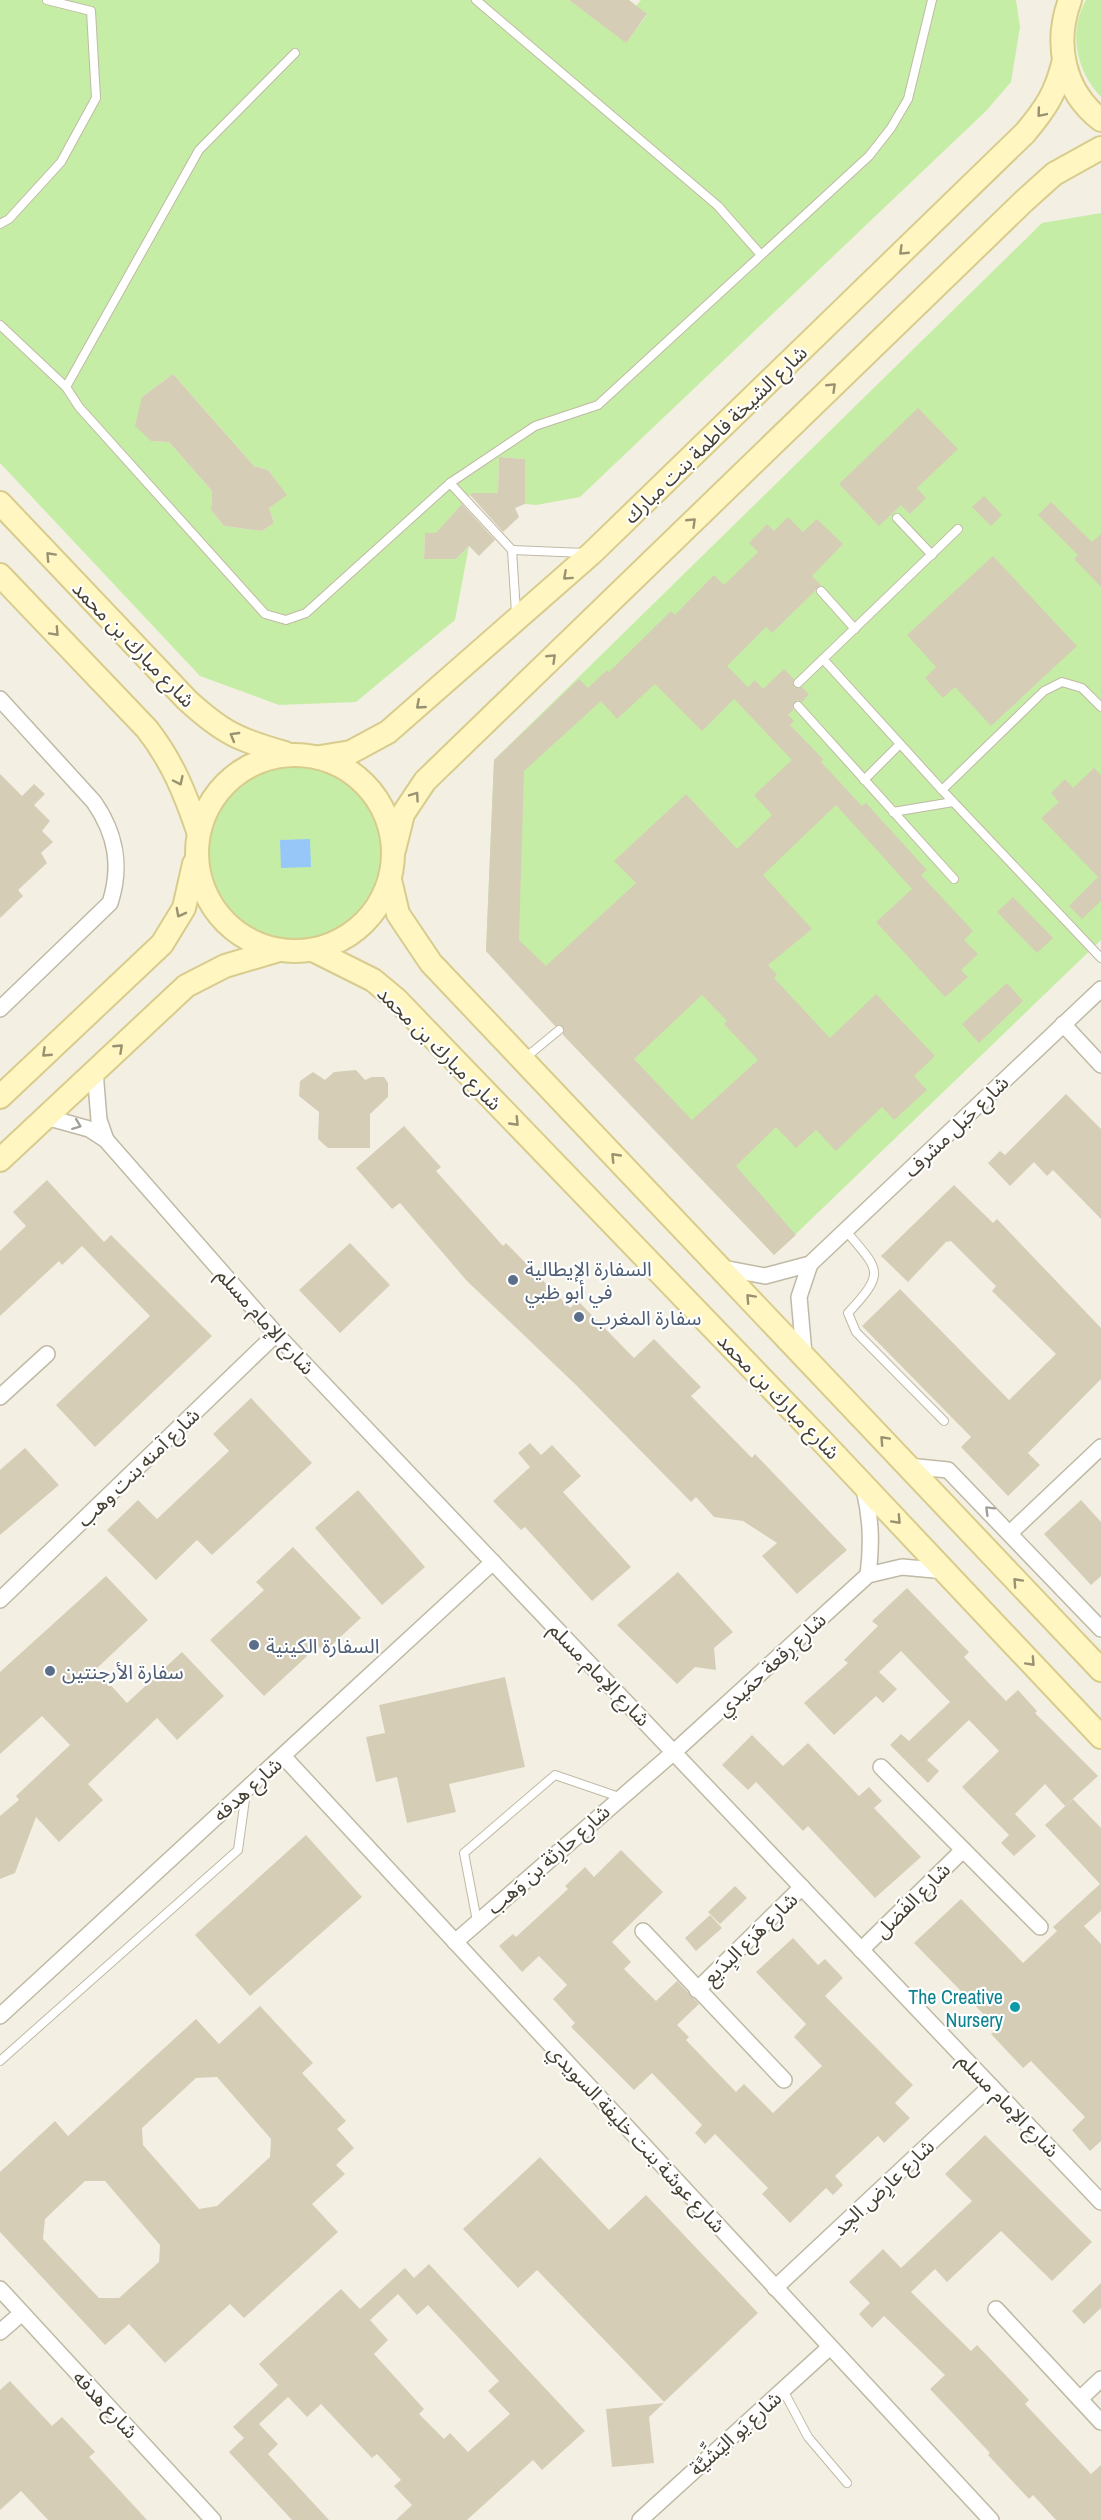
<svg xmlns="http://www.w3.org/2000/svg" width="1101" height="2520" viewBox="0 0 1101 2520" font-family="'Archivo Narrow','Noto Sans Arabic',sans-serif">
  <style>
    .green { fill: #c6eda6; fill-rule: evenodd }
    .water { fill: #97c7f8 }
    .building { fill: #d6cdb7; fill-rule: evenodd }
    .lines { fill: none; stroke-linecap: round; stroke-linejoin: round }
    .lane-casing { stroke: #c0b9a4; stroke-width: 10 }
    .street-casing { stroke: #c0b9a4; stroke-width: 18 }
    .secondary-casing { stroke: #d8cc8d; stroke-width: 26 }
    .lane { stroke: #fff; stroke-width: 8 }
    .street { stroke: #fff; stroke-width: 15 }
    .secondary { stroke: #fff6c1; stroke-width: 22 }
    .oneway { stroke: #999272 }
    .oneway2 { stroke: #a2a098 }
    .service-dot { fill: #5c6f8a; stroke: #fff; stroke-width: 2 }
    .culture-dot { fill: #0f9aa8; stroke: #fff; stroke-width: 2 }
    .labels { text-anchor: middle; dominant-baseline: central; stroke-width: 4.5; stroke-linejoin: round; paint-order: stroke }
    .street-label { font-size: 20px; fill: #464032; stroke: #fff }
    .service-label { font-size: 20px; fill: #4e5e75; stroke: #fff; text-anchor: start }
    .culture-label { font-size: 20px; fill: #0d838f; stroke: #fff; text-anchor: end }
  </style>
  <rect width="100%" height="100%" fill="#f3f0e3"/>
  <g class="green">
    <path d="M0 0H569L626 42 647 15 636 6 641 0H1016L1020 27 1011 82 986 111 580 497 536 505 525 504V459L499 457 498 493H472L444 525 448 533H425L424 559H456L469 546 455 620 356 702 279 705 200 676 0 463ZM173 374 254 466 268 470 286 495 269 508 274 523 262 531 224 526 211 510 212 491 169 442 151 441 142 397Z"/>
    <path d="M1086 0H1101V97C1076 71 1068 32 1086 0Z"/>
    <path d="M1101 213V940L774 1255 486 951 494 760 1042 223Z"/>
    <circle cx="295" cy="853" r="86"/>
  </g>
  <path class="water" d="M310 839 311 867 281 868 280 840Z"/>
  <g class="building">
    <path d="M569 0H629L647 14 626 43Z"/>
    <path d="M173 374 254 466 268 470 287 495 269 508 274 523 262 531 224 526 211 510 212 491 169 442 151 441 135 426 142 397Z"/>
    <path d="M918 408 958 449 917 488 926 498 910 514 901 505 879 526 839 484Z"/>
    <path d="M499 457 525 459V504L515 508 519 517 503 532 470 495 472 493H498Z"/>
    <path d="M984 496 1002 515 991 526 972 507Z"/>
    <path d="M1051 502 1092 542 1101 534V587L1074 559 1078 555 1038 515Z"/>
    <path d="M462 504 495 540 479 556 469 546 456 559H424L425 533H436Z"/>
    <path d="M788 517 803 532 817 519 843 544 812 576 821 585 772 633 766 627 727 666 748 687 755 680 763 689 784 669 794 679V688L802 687 809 694 802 702 797 700 793 704V710L788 715 794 721 790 725 823 759 821 762 862 806 866 803 927 870 921 875 973 931 964 940 978 954 961 970 968 977 945 997 876 922 912 889 836 805 763 875 812 929 768 965 777 975 774 978 830 1038 876 994 935 1056 914 1076 927 1090 894 1120 882 1107 836 1151 816 1130 796 1148 776 1127 736 1166 796 1235 774 1255 563 1035V1026H555L486 951 494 760 579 679 588 688 607 670 609 672 671 611 675 615 714 575 724 585 758 552 749 543 767 524 774 531ZM655 684 702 731 734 699 792 760 754 795 772 815 737 849 686 794 614 861 636 883 546 966 519 940 524 771 601 701 617 719ZM702 995 727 1021 724 1024 758 1060 692 1120 634 1059Z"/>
    <path d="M993 556 1077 646 991 726 955 687 943 698 925 678 936 667 907 635Z"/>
    <path d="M1094 768 1101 775V901L1082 919 1069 906 1098 877 1041 818 1059 802 1051 793 1065 779 1073 788Z"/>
    <path d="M0 774 22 796 34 784 45 794 34 805 50 821 42 831 53 842 41 853 47 863 18 890 23 896 0 918Z"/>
    <path d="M1013 897 1053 938 1037 953 997 912Z"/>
    <path d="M1007 983 1023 1001 979 1043 962 1024Z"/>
    <path d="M356 1070 365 1080 372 1077H384L388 1083V1097L370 1114V1148H328L318 1139 319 1112 299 1096 300 1081 313 1072 325 1080 334 1072Z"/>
    <path d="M1066 1094 1101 1129V1219L1053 1170 1047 1176 1034 1162 1010 1186 988 1163 1000 1151 1005 1155Z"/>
    <path d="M404 1126 441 1167 436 1171 503 1246 506 1243 570 1308 578 1301 634 1358 654 1339 701 1387 691 1396 752 1458 755 1454 847 1550 797 1594 762 1556 777 1543 743 1521 714 1517 696 1497 691 1502 576 1385 467 1281 400 1203 392 1209 356 1168Z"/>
    <path d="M47 1180 104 1242 111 1235 212 1336 95 1447 56 1405 150 1316 82 1246 62 1265 59 1261 0 1316V1251L26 1226 13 1212Z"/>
    <path d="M954 1185 993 1223 997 1219 1101 1328V1379L1028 1453 1040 1465 1008 1496 961 1447 971 1437 862 1326 900 1289 1009 1400 1056 1354 992 1291 996 1286 951 1241 946 1242 908 1282 881 1256Z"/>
    <path d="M350 1243 390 1285 340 1333 299 1290Z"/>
    <path d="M251 1398 312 1463 212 1555 197 1540 156 1580 107 1530 138 1500 157 1519 229 1451 213 1434Z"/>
    <path d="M530 1443 541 1455 552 1445 581 1476 563 1492 631 1567 592 1601 525 1527 521 1530 493 1501 530 1467 518 1453Z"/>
    <path d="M25 1448 59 1485 0 1535V1470Z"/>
    <path d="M358 1490 425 1567 382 1605 315 1528Z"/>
    <path d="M1081 1500 1101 1522V1576L1091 1585 1044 1534Z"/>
    <path d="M293 1547 361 1618 324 1652 318 1646 264 1696 210 1640 264 1590 256 1582Z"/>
    <path d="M678 1572 733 1632 714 1648 716 1670 695 1667 677 1684 617 1625Z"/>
    <path d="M106 1576 148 1620 96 1669 127 1703 182 1652 224 1696 177 1740 157 1718 88 1784 103 1800 59 1842 36 1817 15 1873 0 1879V1816L19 1800 16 1796 70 1745 42 1716 0 1754V1672Z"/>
    <path d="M907 1588 969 1652 964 1657 1006 1701 1018 1690 1037 1711 1035 1713 1098 1776 1065 1806 1045 1784 1015 1814 1036 1836 1014 1856 1001 1843 1009 1835 962 1787 999 1751 969 1720 927 1760 939 1771 928 1783 890 1745 901 1734 909 1741 950 1702 901 1651 879 1672 897 1689 883 1703 876 1696 834 1735 804 1703 848 1663 844 1660 878 1626 872 1621Z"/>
    <path d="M505 1677 525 1767 449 1784 456 1812 407 1823 397 1777 376 1782 366 1737 385 1733 379 1705Z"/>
    <path d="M752 1735 783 1766 808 1743 859 1796 869 1787 882 1801 874 1808 921 1857 875 1898 808 1826 803 1831 756 1782 748 1790 722 1765Z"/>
    <path d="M1073 1799 1101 1828V1911L1084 1926 1101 1944V2141L1090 2151 1072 2130 1085 2117 1031 2061 1023 2068 991 2034 998 2029 914 1943 961 1899 1023 1963 1057 1931 1053 1927 1100 1884 1045 1825Z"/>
    <path d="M306 1835 362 1897 250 1996 195 1935Z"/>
    <path d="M621 1850 663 1892 612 1942 631 1962 624 1969 656 2001 677 1981 699 2004 677 2025 689 2037 686 2040 736 2092 744 2084 773 2113 822 2066 794 2037 806 2024 756 1972 793 1938 818 1965 825 1959 843 1978 825 1996 913 2085 895 2103 910 2118 884 2143 878 2136 835 2176 843 2185 833 2195 826 2188 790 2223 762 2194 768 2188 715 2134 705 2144 695 2133 702 2125 652 2073 634 2090 571 2027 575 2023 553 1999 567 1985 539 1956 522 1972 499 1946 513 1934 516 1937 568 1889 565 1886 585 1867 594 1877Z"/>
    <path d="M735 1886 747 1898 720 1924 708 1912Z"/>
    <path d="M710 1915 722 1928 696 1951 685 1938Z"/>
    <path d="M260 2006 313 2063 302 2073 346 2121 337 2129 354 2148 336 2165 345 2174 312 2204 338 2232 244 2318 230 2304 165 2363 129 2324 105 2345 0 2232V2172L55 2121 68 2136 196 2019 219 2044ZM217 2077 271 2139 270 2157 217 2206 199 2209 143 2145 142 2128 196 2078ZM85 2181H105L160 2245 159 2262 119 2298H99L43 2239 45 2219Z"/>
    <path d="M985 2135 1092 2242 1052 2281 1001 2231 947 2282 935 2269 911 2292 971 2351 977 2345 1029 2400 1025 2404 1091 2474 1101 2465V2520H1056L1033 2495 1029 2499 988 2455 990 2453 930 2389 945 2375 884 2316 872 2328 859 2314 870 2303 849 2282 883 2249 901 2268 972 2201 945 2174Z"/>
    <path d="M540 2157 609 2230 646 2195 758 2313 664 2402 537 2270 518 2288 463 2229Z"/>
    <path d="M429 2264 585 2431 542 2470 533 2460 467 2520H396L412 2505 394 2486 401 2480 377 2454 372 2458 321 2404 307 2417 288 2397 259 2424 278 2444 268 2454 329 2520H292L229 2452 244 2438 233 2427 278 2385 259 2364 341 2289 360 2309 405 2268 414 2278ZM398 2294 417 2315 428 2305 499 2381 488 2391 510 2414 468 2452 450 2433 444 2439 419 2414 424 2409 374 2354 388 2340 370 2320Z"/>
    <path d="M1101 2283V2308L1084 2324 1072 2311Z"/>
    <path d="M10 2381 52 2426 62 2417 95 2452 89 2457 147 2520H48L21 2491 0 2510V2390Z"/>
    <path d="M664 2403 649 2417 654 2463 612 2467 606 2409Z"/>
  </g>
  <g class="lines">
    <defs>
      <g id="lane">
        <path d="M476 0 718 206 761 255"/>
        <path d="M0 224 9 219 61 162 96 98 91 11 47 0"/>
        <path d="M0 325 66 387 79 407 265 614 286 620 306 613 450 483 535 426 598 405 869 156 891 128 908 99 932 0"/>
        <path d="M66 387 199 150 295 53"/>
        <path d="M450 483 512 550 516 613"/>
        <path d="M897 518 932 555"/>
        <path d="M512 550 585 553"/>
        <path d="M821 591 855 629"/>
        <path d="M798 683 823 659"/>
        <path d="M798 706 954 879"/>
        <path d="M1101 707 1082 688 1062 682 1044 691 942 790 1101 958"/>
        <path d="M864 780 900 744"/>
        <path d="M942 790 823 659 958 529"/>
        <path d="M893 812 953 802"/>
        <path d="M525 1058 559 1030"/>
        <path d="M846 1231C880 1271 886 1272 848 1313L856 1332 944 1421"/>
        <path d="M477 1921 464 1853 555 1775 619 1797"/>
        <path d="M0 2061 238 1850 246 1792"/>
        <path d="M783 2390 808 2437 847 2483"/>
      </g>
      <g id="street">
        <path d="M0 699 94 802C116 834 122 866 110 903L0 1009"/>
        <path d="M1063 1024 1101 1065"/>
        <path d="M95 1071 99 1120 106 1140"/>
        <path d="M46 1117 89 1129 106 1140 276 1334 1101 2202"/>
        <path d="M723 1268 765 1276 810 1264 1101 989"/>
        <path d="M804 1354 799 1297 810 1264"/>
        <path d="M0 1397 47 1354"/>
        <path d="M908 1466 948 1470 1101 1629"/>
        <path d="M864 1489C871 1519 872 1544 868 1575"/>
        <path d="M1011 1532 1101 1447"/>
        <path d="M0 1600 276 1334"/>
        <path d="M283 1756 991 2520"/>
        <path d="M881 1767 1040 1927"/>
        <path d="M643 1931 784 2080"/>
        <path d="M455 1942 674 1752 868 1575 902 1567 945 1571"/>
        <path d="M861 1950 963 1850"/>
        <path d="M697 1990 802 1887"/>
        <path d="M0 2016 493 1562"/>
        <path d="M775 2288 991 2086"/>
        <path d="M0 2289 213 2520"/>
        <path d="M996 2309 1101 2422"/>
        <path d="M0 2332 22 2313"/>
        <path d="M1080 2399 1101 2379"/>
        <path d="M640 2520 830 2347"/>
      </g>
      <g id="secondary">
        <path d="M1070 0C1054 43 1063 91 1101 120"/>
        <path d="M0 503 187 700C223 733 239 740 285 753"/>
        <path d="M0 575 147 729C172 761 185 793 198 831"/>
        <circle cx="295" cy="853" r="98"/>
        <path d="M320 757 351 752 388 732 592 553 1025 133C1046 108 1056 93 1064 60"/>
        <path d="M394 850 403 814 425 781 1024 201 1054 174 1101 148"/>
        <path d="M390 880 398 914 431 963 1101 1670"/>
        <path d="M313 950 373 980 396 999 822 1441 1101 1737"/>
        <path d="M0 1097 162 944 184 908 194 864"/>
        <path d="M0 1160 186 986 225 966 279 950"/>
      </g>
    </defs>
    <use href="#lane" class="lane-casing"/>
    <use href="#street" class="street-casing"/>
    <use href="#secondary" class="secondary-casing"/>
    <use href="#lane" class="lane"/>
    <use href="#street" class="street"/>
    <use href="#secondary" class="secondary"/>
  </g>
  <defs><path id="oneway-chevron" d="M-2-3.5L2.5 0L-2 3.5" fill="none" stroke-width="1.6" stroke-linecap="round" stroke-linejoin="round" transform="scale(1.5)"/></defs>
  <g class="oneway">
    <use href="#oneway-chevron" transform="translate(1041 113) rotate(130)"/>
    <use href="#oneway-chevron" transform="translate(903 251) rotate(136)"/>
    <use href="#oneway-chevron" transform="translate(832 387) rotate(-44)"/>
    <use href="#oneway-chevron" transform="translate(692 522) rotate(-44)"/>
    <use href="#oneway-chevron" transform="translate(50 556) rotate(-133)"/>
    <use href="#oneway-chevron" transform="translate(567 576) rotate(138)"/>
    <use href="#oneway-chevron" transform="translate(55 632) rotate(47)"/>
    <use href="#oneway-chevron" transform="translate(552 658) rotate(-44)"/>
    <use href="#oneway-chevron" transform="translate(420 705) rotate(139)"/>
    <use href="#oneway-chevron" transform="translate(234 736) rotate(-150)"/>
    <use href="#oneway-chevron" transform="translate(179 781) rotate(65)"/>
    <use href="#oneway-chevron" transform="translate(415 796) rotate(-55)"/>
    <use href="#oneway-chevron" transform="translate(180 913) rotate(118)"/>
    <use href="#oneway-chevron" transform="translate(119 1048) rotate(-43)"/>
    <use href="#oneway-chevron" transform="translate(46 1053) rotate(137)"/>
    <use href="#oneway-chevron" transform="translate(515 1122) rotate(46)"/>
    <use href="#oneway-chevron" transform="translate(615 1157) rotate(-134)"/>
    <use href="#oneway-chevron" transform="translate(750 1298) rotate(-133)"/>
    <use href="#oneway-chevron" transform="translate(884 1440) rotate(-133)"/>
    <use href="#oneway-chevron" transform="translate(897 1520) rotate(47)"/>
    <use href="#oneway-chevron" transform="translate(1017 1582) rotate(-133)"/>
    <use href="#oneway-chevron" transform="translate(1031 1662) rotate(47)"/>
  </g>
  <g class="oneway2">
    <use href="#oneway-chevron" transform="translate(77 1125) rotate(21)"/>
    <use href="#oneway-chevron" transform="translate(989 1510) rotate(-135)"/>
  </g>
  <g class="service-dot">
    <circle cx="513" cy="1280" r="6"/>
    <circle cx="579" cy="1317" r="6"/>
    <circle cx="254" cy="1645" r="6"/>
    <circle cx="50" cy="1671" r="6"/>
  </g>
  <circle class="culture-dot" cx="1015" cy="2007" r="6"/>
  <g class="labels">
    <g class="street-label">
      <text transform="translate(715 434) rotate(-44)">شارع الشيخة فاطمة بنت مبارك</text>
      <text transform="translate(134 644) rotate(46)">شارع مبارك بن محمد</text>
      <text transform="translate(440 1048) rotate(45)">شارع مبارك بن محمد</text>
      <text transform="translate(956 1126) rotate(-44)">شارع حَبل مشرف</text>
      <text transform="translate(266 1321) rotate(48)">شارع الإمام مسلم</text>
      <text transform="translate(779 1396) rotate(46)">شارع مبارك بن محمد</text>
      <text transform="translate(138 1467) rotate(-44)">شارع آمنه بنت وهب</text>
      <text transform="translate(771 1664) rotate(-43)">شارع رِقعة حمَيدي</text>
      <text transform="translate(600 1674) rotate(46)">شارع الإمام مسلم</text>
      <text transform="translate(247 1789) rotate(-42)">شارع هدفه</text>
      <text transform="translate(548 1859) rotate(-41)">شارع حارِثة بن وَهب</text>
      <text transform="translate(912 1900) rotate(-45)">شارع الفَضل</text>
      <text transform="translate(750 1938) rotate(-44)">شارع هَزع البِدَيع</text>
      <text transform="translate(1009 2105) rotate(46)">شارع الإمام مسلم</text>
      <text transform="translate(637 2138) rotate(47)">شارع عوشة بنت خليفة السويدي</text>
      <text transform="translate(883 2187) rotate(-43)">شارع عارِض الجِد</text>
      <text transform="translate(106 2404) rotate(47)">شارع هدفه</text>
      <text transform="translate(735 2433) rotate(-42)">شارع يَو اليَشِّيَّة</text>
    </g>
    <g class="service-label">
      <text x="525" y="1268">السفارة الإيطالية<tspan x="525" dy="23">في أبو ظبي</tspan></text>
      <text x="591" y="1317">سفارة المغرب</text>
      <text x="266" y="1645">السفارة الكينية</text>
      <text x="62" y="1671">سفارة الأرجنتين</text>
    </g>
    <g class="culture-label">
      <text x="1003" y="1996">The Creative<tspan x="1003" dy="23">Nursery</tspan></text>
    </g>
  </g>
</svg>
